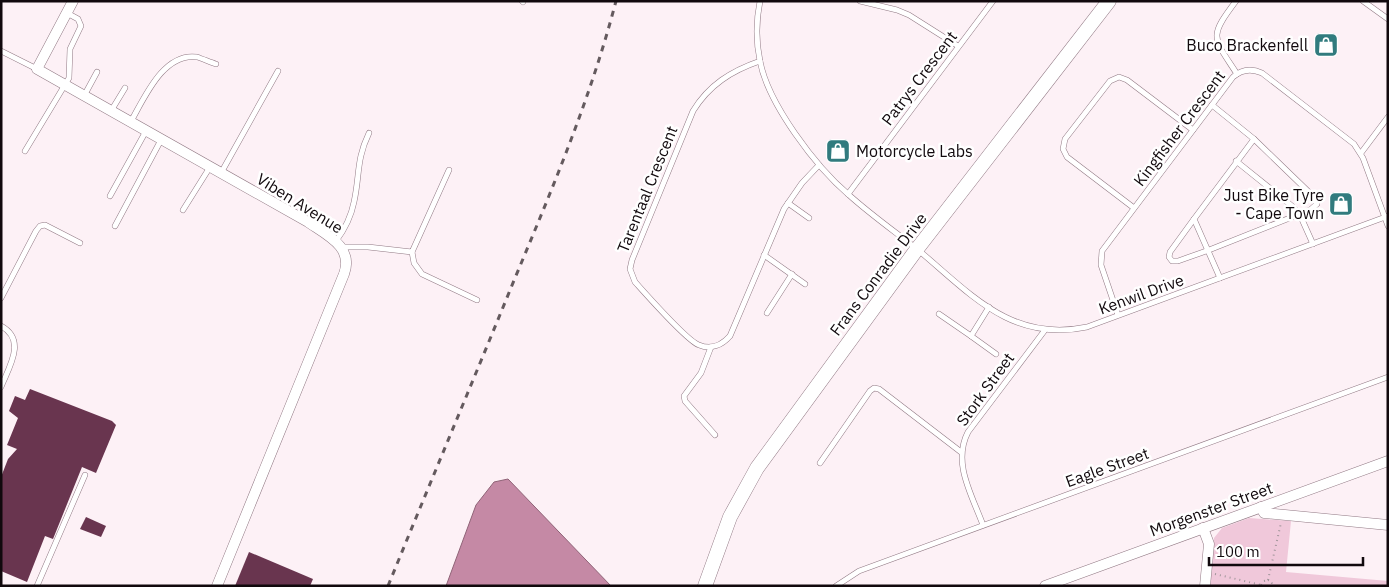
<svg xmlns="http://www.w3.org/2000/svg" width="1389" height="587" viewBox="0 0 1389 587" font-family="'IBM Plex Sans',sans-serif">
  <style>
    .green { fill: #f0c8da }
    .water { fill: #c589a5; stroke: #8f6377 }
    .building { fill: #69354f }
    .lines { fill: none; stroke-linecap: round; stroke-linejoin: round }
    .service-casing { stroke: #917984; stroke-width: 6 }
    .minor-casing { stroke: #917984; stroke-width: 11 }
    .tertiary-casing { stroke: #917984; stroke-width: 15 }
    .path { stroke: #a0959a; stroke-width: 2; stroke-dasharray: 1 4; stroke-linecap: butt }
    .service { stroke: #fff; stroke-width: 5 }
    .minor { stroke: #fff; stroke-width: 10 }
    .tertiary { stroke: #fff; stroke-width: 14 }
    .rail { stroke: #645a5e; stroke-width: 3; stroke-dasharray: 6 6; stroke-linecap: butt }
    .labels { text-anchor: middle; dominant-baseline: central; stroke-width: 5; stroke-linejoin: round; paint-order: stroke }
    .poi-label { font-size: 16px; fill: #11090d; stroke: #fff; text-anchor: end }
    .street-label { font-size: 16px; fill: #11090d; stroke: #fff }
  </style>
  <rect width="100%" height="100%" fill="#fdf1f6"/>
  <path class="green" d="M1249 518 1291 521 1286 572 1388 581V586H1210L1214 538 1222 528Z"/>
  <path class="water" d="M508 479 611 586H446L476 505 494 482Z"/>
  <g class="building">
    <path d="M30 389 112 421 116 425 96 473 82 467 53 539 45 536 27 582 1 571V477L8 459 17 449 7 445 18 418 9 411 15 396 25 400Z"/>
    <path d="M86 517 106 526 101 537 80 529Z"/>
    <path d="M249 552 313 579 310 586H235Z"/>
  </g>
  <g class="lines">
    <defs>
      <g id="service">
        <path d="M522 1 523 2"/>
        <path d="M760 1C756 21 756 42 760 61 768 104 816 167 849 195 870 214 894 231 917 249 970 293 1011 343 1087 327L1388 216"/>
        <path d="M860 1 897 10 909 15 958 46"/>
        <path d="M1236 1C1208 38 1213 37 1237 74"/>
        <path d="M1363 1 1388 19"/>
        <path d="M1 51 37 69"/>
        <path d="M760 61C731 71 709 85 693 111L632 260 630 269 635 282C645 293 687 341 699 345 711 350 722 345 730 336L784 209 802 183 819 165"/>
        <path d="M84 96 97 72"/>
        <path d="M111 111 125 88"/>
        <path d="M130 123C144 99 163 52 197 57 203 59 210 62 216 64"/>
        <path d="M25 151 69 78 70 49 81 26 78 19 67 13"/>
        <path d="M1361 153 1388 117"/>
        <path d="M1236 161 1292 206 1300 215 1313 244"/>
        <path d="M221 173 278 71"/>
        <path d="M848 194 993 1"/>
        <path d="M110 196 146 131"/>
        <path d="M788 203 809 218"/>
        <path d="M1134 208 1067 157 1063 149 1065 139 1110 81 1119 77 1127 80 1193 130"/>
        <path d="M183 210 210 167"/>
        <path d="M1194 219 1170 252 1169 257 1172 261H1178L1209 250 1310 210 1317 204 1314 197 1254 139 1212 105"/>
        <path d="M115 226 161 140"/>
        <path d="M336 241C345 229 351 217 354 202 360 175 356 160 369 133"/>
        <path d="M342 247H368L412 252 449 170"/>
        <path d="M412 252 414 263 422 274 477 300"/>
        <path d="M764 255 805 284"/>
        <path d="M1220 278 1194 219 1254 139"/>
        <path d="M1 298 36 231 40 226 45 225 80 243"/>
        <path d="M767 313 792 274"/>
        <path d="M939 314 971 336 989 307"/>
        <path d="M1118 315 1101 265 1102 251 1233 77C1242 69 1251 68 1262 73L1354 144 1363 158 1388 226"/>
        <path d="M1 326C27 340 9 367 1 387"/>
        <path d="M971 336 996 354"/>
        <path d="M711 347 701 373 684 396 685 401 715 435"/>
        <path d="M820 463 870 391 874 388 879 389 961 452"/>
        <path d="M983 525C972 495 952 463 968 432L1045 330"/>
        <path d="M37 586 85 475"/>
        <path d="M836 586 859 571 1388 377"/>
      </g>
      <g id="minor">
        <path d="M73 1 37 69 308 222C327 235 354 247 344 274L217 586"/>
        <path d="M1261 507 1264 513 1388 525"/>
        <path d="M1203 528 1209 544 1205 586"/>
        <path d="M1045 586 1388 461"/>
      </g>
      <path id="tertiary" d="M705 586 730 517 757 468 917 249 1109 1"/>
    </defs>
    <use href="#service" class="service-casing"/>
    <use href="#minor" class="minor-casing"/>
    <use href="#tertiary" class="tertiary-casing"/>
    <g class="path">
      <path d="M1215 574 1261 585"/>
      <path d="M1268 580 1281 523"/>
      <path d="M1268 580 1271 581 1273 586"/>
      <path d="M1261 585 1264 581 1268 580"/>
    </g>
    <use href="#service" class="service"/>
    <use href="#minor" class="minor"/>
    <use href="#tertiary" class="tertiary"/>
    <path class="rail" d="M388 586C430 483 473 381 515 278 553 187 591 97 616 1"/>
  </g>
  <defs>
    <symbol id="shop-square" viewBox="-11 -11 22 22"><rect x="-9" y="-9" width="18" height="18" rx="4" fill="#317b7e" stroke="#fff"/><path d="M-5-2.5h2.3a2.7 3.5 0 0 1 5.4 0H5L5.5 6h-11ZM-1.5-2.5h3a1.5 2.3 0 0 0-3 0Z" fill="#fff"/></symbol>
  </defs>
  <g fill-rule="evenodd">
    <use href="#shop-square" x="1312" y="31" width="28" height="28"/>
    <use href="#shop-square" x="824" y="137" width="28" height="28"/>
    <use href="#shop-square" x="1327" y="190" width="28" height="28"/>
  </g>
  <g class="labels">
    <g class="poi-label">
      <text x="1308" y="45">Buco Brackenfell</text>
      <text x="856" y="151" text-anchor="start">Motorcycle Labs</text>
      <text x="1324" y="195">Just Bike Tyre<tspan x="1324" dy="18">- Cape Town</tspan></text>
    </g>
    <g class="street-label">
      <text transform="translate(919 78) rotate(-53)">Patrys Crescent</text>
      <text transform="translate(1179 128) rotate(-53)">Kingfisher Crescent</text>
      <text transform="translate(647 189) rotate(-68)">Tarentaal Crescent</text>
      <text transform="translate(300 203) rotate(32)">Viben Avenue</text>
      <text transform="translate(878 274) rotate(-53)">Frans Conradie Drive</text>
      <text transform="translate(1141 294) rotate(-20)">Kenwil Drive</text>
      <text transform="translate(985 389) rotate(-54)">Stork Street</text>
      <text transform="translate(1107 467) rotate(-20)">Eagle Street</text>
      <text transform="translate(1211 509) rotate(-20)">Morgenster Street</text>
    </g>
  </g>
  <rect width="1389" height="587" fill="none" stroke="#11090d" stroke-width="5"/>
  <path d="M1209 557v8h154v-8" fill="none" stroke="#11090d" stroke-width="2.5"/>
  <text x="1216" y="557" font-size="15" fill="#11090d" stroke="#ffffff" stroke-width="4" paint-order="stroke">100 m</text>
</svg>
